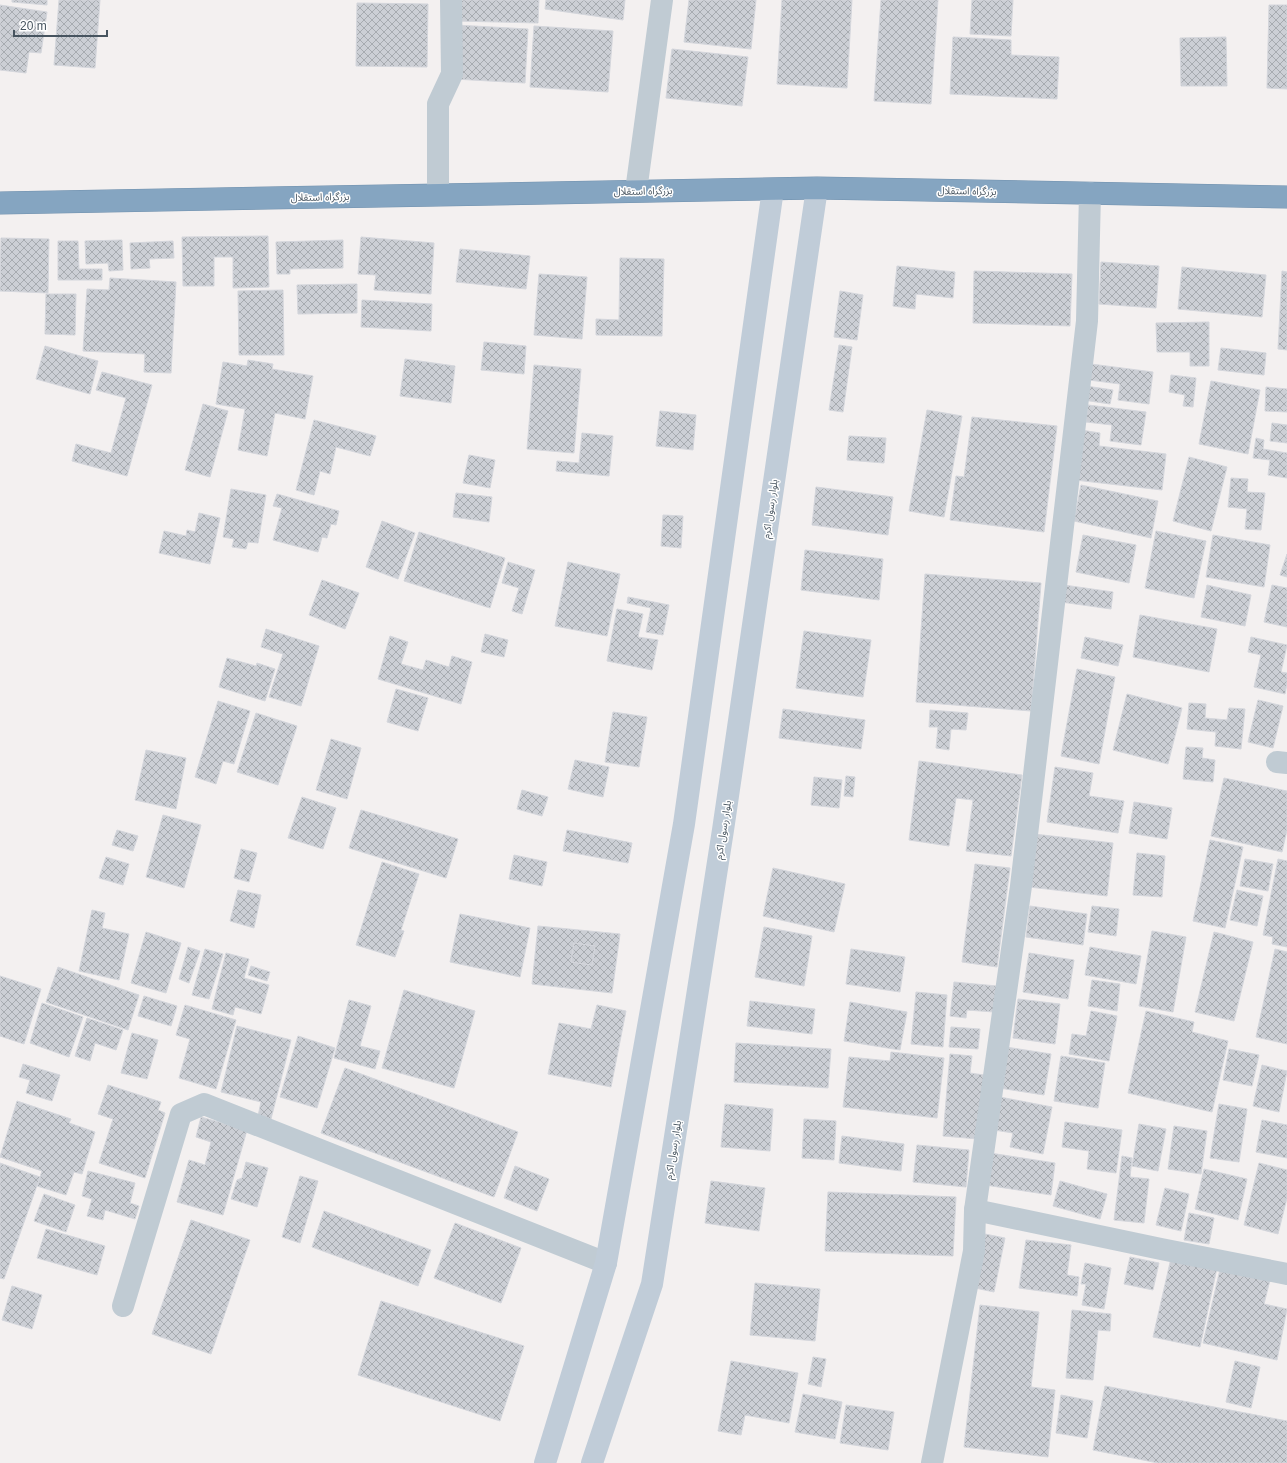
<svg xmlns="http://www.w3.org/2000/svg" width="1287" height="1463" viewBox="0 0 1287 1463" font-family="Helvetica,'Noto Sans Arabic',sans-serif">
  <style>
    .building { fill: url(#building-cross-hatch); stroke: #d4d6dc; fill-rule: evenodd }
    .lines { fill: none; stroke-linecap: round; stroke-linejoin: round }
    .highway-casing { stroke: #7090ad; stroke-width: 23 }
    .street { stroke: #c0cbd3; stroke-width: 22 }
    .secondary { stroke: #c0ccd8; stroke-width: 22 }
    .highway { stroke: #85a5c1; stroke-width: 22 }
    .labels { text-anchor: middle; dominant-baseline: central; stroke-width: 3; stroke-linejoin: round; paint-order: stroke }
    .street-label { font-size: 10px; fill: #47545f; stroke: #fff }
  </style>
  <defs>
    <pattern id="building-cross-hatch" width="8" height="8" patternUnits="userSpaceOnUse"><rect width="8" height="8" fill="#cccfd5"/><path d="M0 0l8 8M0 8l8-8" fill="none" stroke="#a7abb0"/></pattern>
  </defs>
  <rect width="100%" height="100%" fill="#f3f0f0"/>
  <g class="building">
    <path d="M12 0H47V5L12 2Z"/>
    <path d="M59 0H100L95 68 54 65Z"/>
    <path d="M456 0H539L538 23 455 21Z"/>
    <path d="M546 0H625L623 20 545 9Z"/>
    <path d="M689 0H756L751 49 684 42Z"/>
    <path d="M782 0H852L847 88 777 84Z"/>
    <path d="M881 0H938L931 104 874 101Z"/>
    <path d="M972 0H1013L1011 36 970 34Z"/>
    <path d="M357 3 428 4 427 67 356 66Z"/>
    <path d="M0 5 47 12 41 53 29 52 26 73 0 70Z"/>
    <path d="M1269 5H1287V89L1267 88Z"/>
    <path d="M456 25 528 29 525 83 454 79Z"/>
    <path d="M534 26 613 31 608 92 530 87Z"/>
    <path d="M953 37 1011 40V55L1059 57 1057 99 950 94Z"/>
    <path d="M1226 37 1227 86H1181L1180 38Z"/>
    <path d="M672 49 748 57 742 106 666 98Z"/>
    <path d="M268 236 269 287 233 288V257H214V286H183L182 237Z"/>
    <path d="M361 237 434 243 431 294 374 290 376 275 358 274Z"/>
    <path d="M1 238 49 239 48 293 0 291Z"/>
    <path d="M122 240 123 270 109 271 108 263 86 264 85 241Z"/>
    <path d="M343 240V268L290 269V274H277L276 242Z"/>
    <path d="M58 241H78L79 269H102V280H58Z"/>
    <path d="M173 241 174 258 149 259 150 268 131 269 130 243Z"/>
    <path d="M460 249 530 256 526 289 456 282Z"/>
    <path d="M620 258 664 259 662 336 596 335V319L619 320Z"/>
    <path d="M1101 262 1159 266 1156 308 1099 304Z"/>
    <path d="M897 266 955 272 953 298 916 294 915 309 893 306Z"/>
    <path d="M1182 267 1266 275 1262 317 1178 309Z"/>
    <path d="M974 271 1072 274 1070 326 973 323Z"/>
    <path d="M1282 271 1287 272V350L1278 349Z"/>
    <path d="M539 274 587 277 582 339 534 335Z"/>
    <path d="M110 278 176 282 171 373 144 372 145 354 83 351 87 289 109 290Z"/>
    <path d="M357 284V313L298 314 297 285Z"/>
    <path d="M283 290 284 355H239L238 291Z"/>
    <path d="M840 291 863 295 857 340 834 337Z"/>
    <path d="M46 294H76L75 335 45 334Z"/>
    <path d="M362 300 432 304 431 331 361 327Z"/>
    <path d="M1209 322V366H1190V352H1157L1156 323Z"/>
    <path d="M484 342 526 346 524 374 481 370Z"/>
    <path d="M839 345 852 347 843 412 829 410Z"/>
    <path d="M45 346 98 361 90 394 36 379Z"/>
    <path d="M1221 348 1266 353 1264 375 1218 370Z"/>
    <path d="M405 359 455 366 451 403 400 396Z"/>
    <path d="M248 360 273 364 272 369 313 376 305 419 275 413 267 456 238 450 245 409 216 404 223 362 247 366Z"/>
    <path d="M1091 364 1153 372 1149 404 1118 400 1120 384 1089 380Z"/>
    <path d="M534 365 581 369 574 453 527 449Z"/>
    <path d="M102 372 152 385 127 476 72 461 76 444 111 453 126 398 96 390Z"/>
    <path d="M1171 375 1196 378 1193 407 1183 406 1185 395 1169 392Z"/>
    <path d="M1211 381 1260 390 1248 454 1199 444Z"/>
    <path d="M1086 386 1113 390 1110 404 1083 400Z"/>
    <path d="M1266 387 1287 389V412L1265 411Z"/>
    <path d="M203 404 228 411 210 477 185 470Z"/>
    <path d="M1088 405 1146 412 1141 445 1110 441 1112 425 1086 422Z"/>
    <path d="M927 410 962 416 944 517 909 511Z"/>
    <path d="M660 411 696 415 693 450 656 446Z"/>
    <path d="M972 417 1057 426 1044 532 950 520 956 476 964 477Z"/>
    <path d="M314 420 376 436 370 456 336 447 330 474 320 471 314 495 296 490Z"/>
    <path d="M1272 423 1287 425V443L1270 441Z"/>
    <path d="M1081 430 1100 433 1099 446 1166 454 1162 490 1075 480Z"/>
    <path d="M582 433 613 436 609 476 556 471 557 461 579 463Z"/>
    <path d="M849 436 886 438 884 463 847 460Z"/>
    <path d="M1256 438 1264 440 1263 449 1287 453V478L1268 475 1270 460 1253 458Z"/>
    <path d="M469 455 495 460 490 488 463 483Z"/>
    <path d="M1189 457 1227 467 1211 531 1173 521Z"/>
    <path d="M1231 478 1248 479 1247 492 1265 493 1261 530 1245 529 1247 509 1228 507Z"/>
    <path d="M1081 485 1158 501 1151 538 1074 521Z"/>
    <path d="M816 487 893 497 888 535 812 525Z"/>
    <path d="M231 489 266 495 258 543 248 542 246 549 232 547 234 539 223 537Z"/>
    <path d="M456 493 492 497 489 522 453 517Z"/>
    <path d="M277 494 339 511 336 525 331 524 327 538 322 537 318 552 273 540 282 508 273 506Z"/>
    <path d="M199 513 220 518 210 564 159 553 164 531 186 536 187 530 195 532Z"/>
    <path d="M663 515 683 516 681 548 661 546Z"/>
    <path d="M382 521 415 533 398 579 366 567Z"/>
    <path d="M1156 531 1206 541 1194 598 1145 588Z"/>
    <path d="M419 532 505 558 490 608 404 581Z"/>
    <path d="M1083 535 1136 545 1129 583 1076 572Z"/>
    <path d="M1213 535 1270 545 1264 587 1206 577Z"/>
    <path d="M805 550 883 559 879 600 801 590Z"/>
    <path d="M1287 554V577L1280 575Z"/>
    <path d="M508 562 535 570 522 614 512 611 519 588 502 583Z"/>
    <path d="M568 562 620 574 607 636 555 626Z"/>
    <path d="M925 574 1041 583 1031 711 916 702Z"/>
    <path d="M322 580 359 593 345 629 309 615Z"/>
    <path d="M1064 585 1113 592 1111 609 1061 602Z"/>
    <path d="M1207 585 1251 595 1245 626 1201 617Z"/>
    <path d="M1272 585 1287 588V627L1264 622Z"/>
    <path d="M628 597 669 605 663 635 646 632 651 608 627 603Z"/>
    <path d="M617 609 643 614 638 637 658 640 652 670 607 661Z"/>
    <path d="M1140 615 1217 629 1209 672 1133 657Z"/>
    <path d="M266 629 319 646 301 706 269 697 283 654 261 647Z"/>
    <path d="M804 631 871 640 863 697 796 688Z"/>
    <path d="M485 634 508 640 504 657 481 652Z"/>
    <path d="M390 636 408 642 401 664 423 670 426 660 449 667 452 656 472 662 461 704 378 679Z"/>
    <path d="M1085 637 1123 645 1118 666 1081 658Z"/>
    <path d="M1251 637 1287 645 1281 672 1287 673V684L1285 694 1254 687 1261 655 1248 652Z"/>
    <path d="M227 658 256 666 257 663 275 669 265 701 219 687Z"/>
    <path d="M1077 669 1115 677 1099 764 1061 756Z"/>
    <path d="M396 689 428 698 418 731 387 722Z"/>
    <path d="M1127 694 1182 708 1168 764 1113 750Z"/>
    <path d="M1258 700 1283 706 1273 748 1248 742Z"/>
    <path d="M218 701 250 711 234 764 223 761 216 784 195 777Z"/>
    <path d="M1189 703 1206 704 1205 718 1227 720 1229 708 1245 709 1241 749 1215 746 1216 732 1187 729Z"/>
    <path d="M783 709 865 720 861 749 779 738Z"/>
    <path d="M930 710 968 713 966 730 951 729 949 750 936 748 938 727H929Z"/>
    <path d="M613 712 647 717 639 767 605 762Z"/>
    <path d="M256 713 297 726 278 785 237 772Z"/>
    <path d="M331 739 361 748 347 799 316 790Z"/>
    <path d="M1186 747 1203 748 1202 758 1215 760 1213 782 1183 779Z"/>
    <path d="M146 750 186 758 176 809 135 800Z"/>
    <path d="M575 760 609 767 603 797 568 789Z"/>
    <path d="M919 761 1022 775 1011 856 966 851 973 800 956 798 949 846 909 840Z"/>
    <path d="M1055 767 1093 773 1089 796 1124 801 1118 833 1047 822Z"/>
    <path d="M846 776 855 777 853 797 844 796Z"/>
    <path d="M814 777 842 780 839 808 811 805Z"/>
    <path d="M1224 778 1287 791V830L1282 852 1211 836Z"/>
    <path d="M522 790 548 797 542 816 517 809Z"/>
    <path d="M302 797 336 808 323 849 288 838Z"/>
    <path d="M1134 802 1172 808 1167 839 1129 833Z"/>
    <path d="M361 810 458 839 446 878 349 848Z"/>
    <path d="M163 815 201 825 184 888 146 877Z"/>
    <path d="M117 830 138 836 133 851 112 845Z"/>
    <path d="M567 830 632 843 628 863 563 851Z"/>
    <path d="M1034 834 1113 843 1107 896 1029 887Z"/>
    <path d="M1210 840 1243 847 1225 928 1193 921Z"/>
    <path d="M241 849 257 853 249 882 234 878Z"/>
    <path d="M1137 853 1165 856 1162 897 1133 895Z"/>
    <path d="M514 855 547 862 542 886 509 879Z"/>
    <path d="M106 857 129 864 123 885 99 878Z"/>
    <path d="M1245 859 1273 864 1268 891 1240 886Z"/>
    <path d="M1278 859 1287 861V947L1272 944 1273 937 1263 935Z"/>
    <path d="M382 862 419 874 401 930 404 931 395 957 356 945Z"/>
    <path d="M975 864 1010 868 997 967 962 962Z"/>
    <path d="M773 868 845 884 834 932 763 916Z"/>
    <path d="M238 890 261 895 254 928 230 921Z"/>
    <path d="M1237 890 1263 896 1257 926 1230 920Z"/>
    <path d="M1030 906 1087 914 1083 945 1026 937Z"/>
    <path d="M1092 906 1119 909 1116 936 1088 932Z"/>
    <path d="M92 910 105 913 102 928 129 934 119 980 79 971Z"/>
    <path d="M460 914 530 928 520 977 450 962Z"/>
    <path d="M538 926 620 934 612 993 532 984ZM574 943 595 946 592 965 571 962Z"/>
    <path d="M764 927 812 936 804 986 755 977Z"/>
    <path d="M1152 931 1186 937 1173 1012 1139 1006Z"/>
    <path d="M146 932 181 943 166 993 131 983Z"/>
    <path d="M1214 932 1253 942 1234 1021 1195 1012Z"/>
    <path d="M574 943 595 946 592 965 571 962Z"/>
    <path d="M188 947 200 951 189 983 179 979Z"/>
    <path d="M1090 947 1141 956 1136 984 1085 975Z"/>
    <path d="M205 949 223 954 209 999 192 995Z"/>
    <path d="M851 949 905 957 900 992 846 984Z"/>
    <path d="M1275 949 1287 952V1044L1256 1037Z"/>
    <path d="M226 953 249 959 244 978 269 985 261 1014 235 1007 233 1015 212 1009Z"/>
    <path d="M1029 953 1074 960 1068 999 1023 992Z"/>
    <path d="M251 966 270 972 267 981 248 975Z"/>
    <path d="M58 967 139 995 128 1030 46 1002Z"/>
    <path d="M0 976 41 989 24 1044 0 1036Z"/>
    <path d="M1092 980 1120 984 1117 1011 1088 1006Z"/>
    <path d="M954 982 997 986 994 1012 967 1010 966 1018 950 1016Z"/>
    <path d="M404 990 475 1011 454 1088 382 1068Z"/>
    <path d="M916 992 947 995 943 1047 911 1044Z"/>
    <path d="M144 996 177 1006 171 1026 138 1016Z"/>
    <path d="M1018 999 1060 1004 1055 1044 1013 1038Z"/>
    <path d="M349 1000 371 1006 360 1046 380 1051 375 1069 334 1058Z"/>
    <path d="M750 1001 815 1009 812 1034 747 1026Z"/>
    <path d="M850 1002 907 1012 900 1050 844 1041Z"/>
    <path d="M42 1003 83 1017 69 1057 30 1043Z"/>
    <path d="M185 1005 236 1020 216 1089 179 1078 190 1039 176 1035Z"/>
    <path d="M597 1005 626 1011 611 1087 548 1074 559 1023 591 1029Z"/>
    <path d="M1091 1011 1117 1016 1109 1061 1069 1054 1072 1034 1086 1036Z"/>
    <path d="M1146 1011 1194 1022 1192 1032 1228 1041 1212 1112 1128 1093Z"/>
    <path d="M87 1018 123 1030 116 1050 95 1043 90 1061 75 1056Z"/>
    <path d="M237 1026 291 1040 271 1119 258 1116 261 1102 221 1092Z"/>
    <path d="M951 1027 980 1029 978 1049 949 1047Z"/>
    <path d="M132 1033 158 1040 147 1079 121 1073Z"/>
    <path d="M298 1036 335 1048 317 1108 280 1097Z"/>
    <path d="M736 1043 831 1049 828 1088 734 1082Z"/>
    <path d="M1006 1047 1051 1054 1044 1095 999 1088Z"/>
    <path d="M1229 1049 1259 1055 1252 1086 1223 1080Z"/>
    <path d="M891 1052 944 1058 937 1118 843 1107 849 1057 890 1061Z"/>
    <path d="M950 1054 972 1056 970 1073 984 1075 978 1139 943 1136Z"/>
    <path d="M1061 1056 1105 1063 1098 1108 1054 1101Z"/>
    <path d="M23 1064 60 1075 52 1101 26 1093 30 1080 19 1077Z"/>
    <path d="M1262 1065 1287 1071 1279 1112 1253 1106Z"/>
    <path d="M345 1068 518 1132 494 1197 321 1133Z"/>
    <path d="M108 1085 161 1102 158 1110 165 1113 145 1178 99 1163 113 1119 98 1114Z"/>
    <path d="M1000 1097 1052 1107 1043 1154 1010 1147 1013 1133 994 1130Z"/>
    <path d="M17 1101 71 1119 69 1123 95 1132 82 1174 74 1172 66 1195 37 1186 42 1171 0 1157Z"/>
    <path d="M725 1104 773 1109 770 1151 721 1147Z"/>
    <path d="M1219 1104 1247 1109 1239 1162 1210 1158Z"/>
    <path d="M201 1117 247 1130 223 1215 177 1202 189 1160 205 1165 211 1142 196 1137Z"/>
    <path d="M804 1119 836 1121 834 1160 802 1158Z"/>
    <path d="M1262 1120 1287 1125V1158L1256 1152Z"/>
    <path d="M1065 1122 1122 1130 1116 1173 1087 1169 1089 1151 1062 1147Z"/>
    <path d="M1139 1124 1166 1129 1158 1171 1132 1166Z"/>
    <path d="M1174 1126 1207 1131 1201 1174 1168 1169Z"/>
    <path d="M842 1136 904 1144 901 1171 839 1163Z"/>
    <path d="M917 1145 969 1150 966 1187 913 1182Z"/>
    <path d="M990 1153 1055 1163 1051 1195 985 1185Z"/>
    <path d="M1122 1156 1132 1158 1130 1177 1149 1179 1144 1223 1114 1220Z"/>
    <path d="M246 1162 268 1168 257 1207 231 1199 237 1180 242 1178Z"/>
    <path d="M0 1163 40 1177 4 1279 0 1278Z"/>
    <path d="M1259 1163 1287 1170V1198L1278 1234 1244 1225Z"/>
    <path d="M515 1166 549 1179 537 1211 504 1198Z"/>
    <path d="M1204 1169 1247 1179 1238 1220 1195 1209Z"/>
    <path d="M88 1171 135 1183 130 1203 139 1206 135 1219 105 1210 103 1220 87 1216 92 1199 82 1196Z"/>
    <path d="M300 1176 318 1181 300 1243 282 1237Z"/>
    <path d="M711 1181 765 1188 759 1231 705 1223Z"/>
    <path d="M1060 1181 1107 1194 1100 1219 1053 1206Z"/>
    <path d="M1165 1188 1189 1194 1181 1231 1156 1225Z"/>
    <path d="M828 1192 956 1197 953 1256 825 1251Z"/>
    <path d="M44 1194 75 1205 66 1232 34 1221Z"/>
    <path d="M324 1211 431 1250 418 1286 312 1247Z"/>
    <path d="M1189 1213 1214 1218 1209 1244 1184 1240Z"/>
    <path d="M191 1220 250 1240 211 1354 152 1334Z"/>
    <path d="M455 1223 521 1248 501 1303 434 1278Z"/>
    <path d="M46 1229 105 1246 97 1275 37 1258Z"/>
    <path d="M985 1234 1005 1238 994 1292 975 1288Z"/>
    <path d="M1026 1240 1071 1245 1067 1275 1079 1277 1077 1296 1019 1288Z"/>
    <path d="M1130 1257 1159 1263 1153 1290 1124 1284Z"/>
    <path d="M1171 1258 1217 1268 1200 1347 1153 1337Z"/>
    <path d="M1085 1263 1111 1268 1104 1309 1082 1305 1086 1284H1081Z"/>
    <path d="M1221 1265 1271 1276 1264 1304 1287 1309 1277 1360 1203 1343Z"/>
    <path d="M755 1283 820 1289 815 1341 750 1335Z"/>
    <path d="M12 1286 42 1295 32 1329 2 1320Z"/>
    <path d="M381 1301 524 1346 500 1421 358 1375Z"/>
    <path d="M980 1305 1039 1312 1031 1387 1055 1390 1048 1457 964 1447Z"/>
    <path d="M1072 1310 1111 1314 1110 1331 1098 1330 1093 1380 1066 1378Z"/>
    <path d="M813 1357 826 1359 821 1387 808 1384Z"/>
    <path d="M731 1361 798 1373 789 1423 745 1415 741 1435 718 1431Z"/>
    <path d="M1235 1361 1260 1367 1251 1408 1226 1402Z"/>
    <path d="M1105 1386 1287 1421V1463H1158L1093 1450Z"/>
    <path d="M803 1394 842 1402 835 1439 795 1432Z"/>
    <path d="M1061 1395 1093 1401 1087 1438 1056 1433Z"/>
    <path d="M846 1405 894 1412 888 1450 840 1443Z"/>
  </g>
  <g class="lines">
    <defs>
      <path id="highway" d="M0 203 817 188 1287 197"/>
    </defs>
    <use href="#highway" class="highway-casing"/>
    <g class="street">
      <path d="M636 191 662 0"/>
      <path d="M438 195V104L452 74 451 0"/>
      <path d="M1277 762 1287 763"/>
      <path d="M975 1210 1161 1249 1287 1274"/>
      <path d="M123 1306 181 1114 204 1104 606 1263"/>
      <path d="M932 1463 974 1251 975 1210 1021 886 1087 321 1090 193"/>
    </g>
    <g class="secondary">
      <path d="M545 1463 606 1263 684 824 773 189"/>
      <path d="M592 1463 652 1284 723 830 817 188"/>
    </g>
    <use href="#highway" class="highway"/>
  </g>
  <g class="labels">
    <g class="street-label">
      <text transform="translate(643 191) rotate(-1)">بزرگراه استقلال</text>
      <text transform="translate(967 191) rotate(1)">بزرگراه استقلال</text>
      <text transform="translate(320 197) rotate(-1)">بزرگراه استقلال</text>
      <text transform="translate(770 509) rotate(-82)">بلوار رسول اکرم</text>
      <text transform="translate(723 830) rotate(-81)">بلوار رسول اکرم</text>
      <text transform="translate(673 1150) rotate(-81)">بلوار رسول اکرم</text>
    </g>
  </g>
  <path d="M14 30v6h93v-6" fill="none" stroke="#47545f" stroke-width="2"/>
  <text x="20" y="30" font-size="12" fill="#47545f" stroke="#ffffff" stroke-width="3" paint-order="stroke">20 m</text>
</svg>
